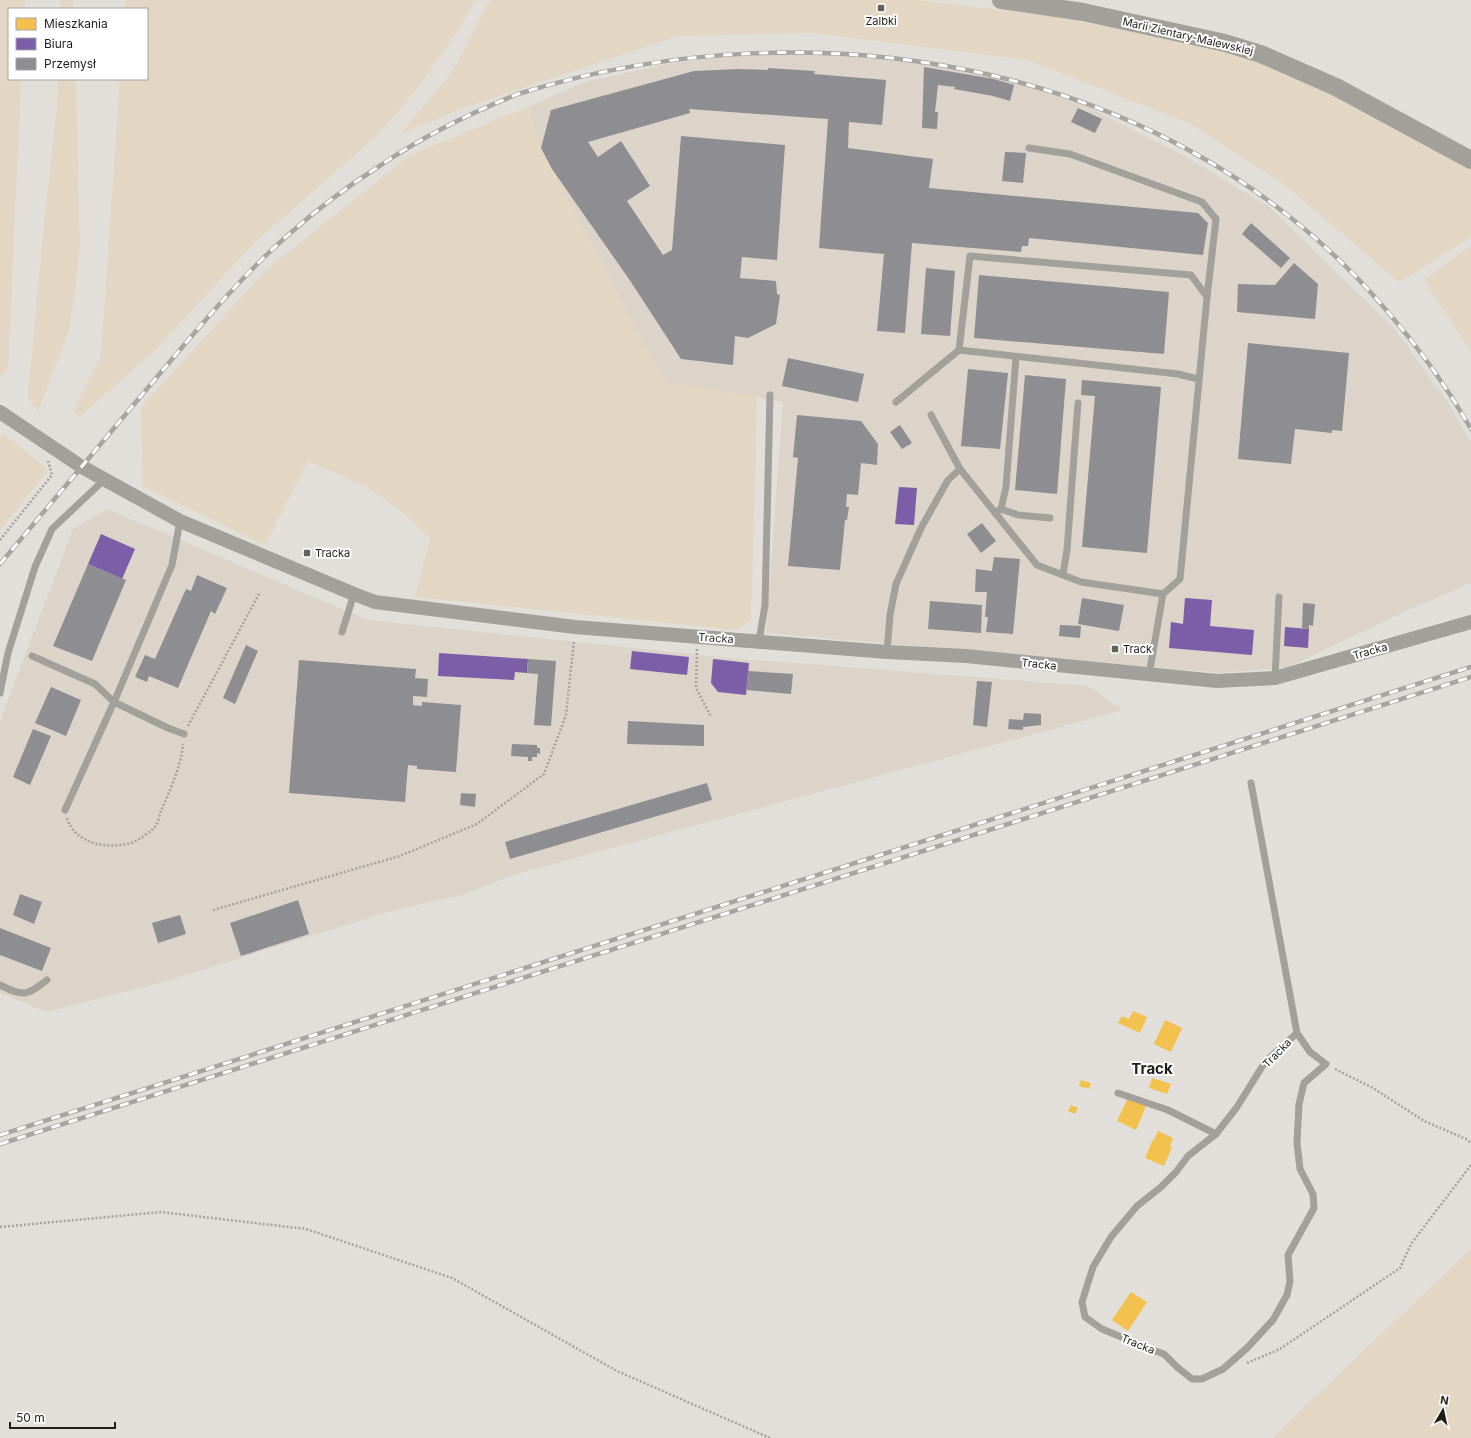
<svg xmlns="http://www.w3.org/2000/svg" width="1471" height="1438" viewBox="0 0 1471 1438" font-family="Inter,sans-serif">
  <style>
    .built { fill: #dcd4c8 }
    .green { fill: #e3d6c2 }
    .homes { fill: #f2c14e }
    .offices { fill: #7b5ea7 }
    .industry { fill: #8d8d92 }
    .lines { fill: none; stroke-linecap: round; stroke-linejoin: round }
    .path { stroke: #a6a39f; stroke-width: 2.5; stroke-dasharray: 2 2; stroke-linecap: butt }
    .service { stroke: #a3a09b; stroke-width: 7 }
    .minor { stroke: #a3a09b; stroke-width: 14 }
    .tertiary { stroke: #a3a09b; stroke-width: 18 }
    .rail-casing { stroke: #a8a5a1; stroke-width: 4.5 }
    .rail { stroke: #fff; stroke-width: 3; stroke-dasharray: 9; stroke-linecap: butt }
    .poi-dot { fill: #64615d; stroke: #fff; stroke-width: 1.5 }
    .labels { text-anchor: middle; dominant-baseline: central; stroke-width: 4; stroke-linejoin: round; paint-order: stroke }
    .poi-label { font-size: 11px; fill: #201e1a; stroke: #fff; text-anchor: start }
    .street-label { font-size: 11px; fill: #201e1a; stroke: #fff }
    .district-label { font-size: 15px; font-weight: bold; fill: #201e1a; stroke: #fff }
  </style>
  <rect width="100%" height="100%" fill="#e2ded9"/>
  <g class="built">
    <path d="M779 50 934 63 996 77 1064 95 1183 155 1269 207 1394 328 1450 406 1471 443V583L1406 611 1286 668 1219 673 766 633 783 402 666 382 644 344 541 148 528 107 584 82 668 64Z"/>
    <path d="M107 509 368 620 749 660 811 664 1088 686 1123 710 523 872 461 895 384 913 167 981 47 1012 0 993V721L73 529Z"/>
  </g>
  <g class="green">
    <path d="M0 0H25L24 9H9V79H21L8 368 0 377Z"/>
    <rect x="60" y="0" width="14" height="9"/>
    <path d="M126 0H475L460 27 427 75 403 106 372 140 255 242 156 349 80 417 73 411 101 357 120 79H147V9H125Z"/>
    <path d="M490 0H917L1058 17 1258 58 1375 113 1471 169V237L1399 282 1286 186 1191 124 1028 60 814 33 677 36 466 107 400 134 452 72Z"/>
    <path d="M58 79H76L80 248 70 327 38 411 28 398 41 255 57 107Z"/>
    <path d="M528 107 541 148 644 344 666 382 757 397 751 619 737 630 415 597 430 538 405 514 367 487 308 461 265 545 143 486 141 407 267 269 410 155Z"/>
    <path d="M1471 246V352L1424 280Z"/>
    <path d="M3 433 48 470 0 530V439Z"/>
    <path d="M1471 1249V1438H1272Z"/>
  </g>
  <g class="homes">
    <path d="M1133 1011 1147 1017 1140 1033 1118 1023 1122 1016 1129 1019Z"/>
    <path d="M1165 1020 1182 1028 1171 1052 1154 1044Z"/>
    <path d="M1152 1078 1171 1084 1167 1094 1149 1088Z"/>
    <path d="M1081 1080 1091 1083 1089 1089 1079 1086Z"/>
    <path d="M1128 1098 1146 1106 1136 1130 1117 1121Z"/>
    <path d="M1071 1105 1078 1108 1075 1114 1068 1111Z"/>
    <path d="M1158 1131 1173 1138 1170 1146 1172 1147 1164 1166 1145 1158 1153 1139 1154 1140Z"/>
    <path d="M1131 1292 1147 1302 1128 1331 1112 1320Z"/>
  </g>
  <g class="offices">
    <path d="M899 487 917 488 914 525 895 524Z"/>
    <path d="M101 534 135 549 122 579 88 564Z"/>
    <path d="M1185 598 1212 600 1210 626 1254 630 1252 655 1169 648 1171 622 1183 624Z"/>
    <path d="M1285 627 1309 629 1308 648 1284 646Z"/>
    <path d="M632 651 689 657 687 675 630 669Z"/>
    <path d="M439 653 528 659 527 673 515 672 514 680 438 676Z"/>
    <path d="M713 659 749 663 746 695 718 692 711 683Z"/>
  </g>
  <g class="industry">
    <path d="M924 67 994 79 1014 85 1010 101 993 96 954 89 955 87 938 85 935 112H938L937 129 922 128Z"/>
    <path d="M768 68 815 71 814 74 886 80 882 125 849 122 848 148 933 159 929 188 1198 213 1208 223 1203 255 1029 238 1028 246H1022L1021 252 912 243 905 333 877 331 884 254 819 248 828 119 689 109 690 113 588 142 598 157 621 141 650 186 627 201 663 255 672 250 681 136 785 145 777 260 742 257 740 278 776 281 777 294 780 295 776 324 748 338 735 336 733 365 681 359 631 282 552 169 541 148 551 110 694 71 738 69 768 70Z"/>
    <path d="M1078 108 1102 119 1095 133 1071 122Z"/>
    <path d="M1005 152 1026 153 1023 183 1002 181Z"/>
    <path d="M1251 223 1290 258 1281 268 1242 234Z"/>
    <path d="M1294 263 1318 284 1315 319 1237 312 1238 284 1275 285Z"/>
    <path d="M926 268 955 271 950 336 921 334Z"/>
    <path d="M979 275 1169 292 1164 354 974 338Z"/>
    <path d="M1248 343 1349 353 1342 431 1332 430V433L1295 429 1291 464 1238 459Z"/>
    <path d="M788 358 864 374 858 402 782 386Z"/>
    <path d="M968 369 1008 373 1000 449 961 446Z"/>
    <path d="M1025 375 1066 379 1057 494 1015 490Z"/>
    <path d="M1082 380 1161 387 1147 553 1082 547 1095 396 1081 395Z"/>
    <path d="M797 415 861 421 878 444 877 465 861 463 858 495 847 494 846 507H849L847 520H845L840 570 788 566 798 458 793 457Z"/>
    <path d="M900 425 912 443 902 449 890 432Z"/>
    <path d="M982 523 996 541 981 553 967 534Z"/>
    <path d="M994 557 1020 559 1013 634 986 632 988 617H985L987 592H975L976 569 992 571Z"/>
    <path d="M88 564 126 580 92 661 53 646Z"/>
    <path d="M197 575 227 588 215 614 211 611 178 688 149 676 147 682 135 677 145 655 155 659 186 589 191 591Z"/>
    <path d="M1082 598 1124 605 1119 631 1078 624Z"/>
    <path d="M930 601 982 605 981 633 928 629Z"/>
    <path d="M1303 603 1315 604 1313 626 1309 625V629L1302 628Z"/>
    <path d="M1060 625 1081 626 1080 638 1059 636Z"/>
    <path d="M246 645 258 651 235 704 223 698Z"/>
    <path d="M528 659 556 661 551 726 534 725 538 674 527 673Z"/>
    <path d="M299 660 416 669 415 678 428 679 427 697 413 696V705L422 706V702L461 705 456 772 417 769V766L408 765 405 802 289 793Z"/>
    <path d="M748 671 793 674 791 694 746 690Z"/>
    <path d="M977 681 992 682 987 727 973 725Z"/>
    <path d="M51 687 81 700 66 736 35 723Z"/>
    <path d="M1024 713 1041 714V725L1023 727V730L1008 729 1009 719 1023 720Z"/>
    <path d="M628 721 704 725V746L627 744Z"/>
    <path d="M33 729 51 736 30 785 13 777Z"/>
    <path d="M512 744 537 745V748H540V754L537 753V757H532V761H528V757L511 756Z"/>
    <path d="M707 783 712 800 510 859 505 842Z"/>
    <path d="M461 793 476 794 475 807 460 805Z"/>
    <path d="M20 894 42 902 34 924 13 915Z"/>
    <path d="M298 900 309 934 241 956 230 923Z"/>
    <path d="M180 915 186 934 158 943 152 923Z"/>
    <path d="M0 928 51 948 42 971 0 955Z"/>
  </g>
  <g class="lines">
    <g class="path">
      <path d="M0 540 52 475 48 461"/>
      <path d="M697 649 696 688 711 717"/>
      <path d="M188 726 260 592"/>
      <path d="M67 818C75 845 108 849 131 843 136 842 151 831 154 828 158 824 159 816 161 811 170 790 181 767 183 744"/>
      <path d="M213 910 400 856 477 824 544 774 566 715 574 641"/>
      <path d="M1335 1069 1373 1088 1424 1121 1466 1139 1471 1143"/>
      <path d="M0 1227 161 1212 306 1229 452 1278 617 1371 770 1438"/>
      <path d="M1247 1363 1280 1349 1400 1268 1411 1244 1471 1165"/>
    </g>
    <g class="service">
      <path d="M1029 148 1070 154 1202 202 1216 219 1207 297"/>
      <path d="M959 350 1178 374 1198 379"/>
      <path d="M896 402 959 350 970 256 1191 275 1207 297 1180 579 1163 594 1081 582 1037 565 960 469 931 415"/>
      <path d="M1001 509 1018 515 1050 518"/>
      <path d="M995 513 1001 509 1006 487 1016 357"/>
      <path d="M1063 574 1067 550 1078 403"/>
      <path d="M342 632 354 594"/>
      <path d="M759 641 765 605 770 395"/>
      <path d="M887 652 890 615 896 584 921 528 948 480 960 469"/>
      <path d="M32 656 95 684 114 702 168 728 184 734"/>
      <path d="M1149 675 1163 594"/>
      <path d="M1275 678 1279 597"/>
      <path d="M0 693 8 653 35 567 52 529 105 479"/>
      <path d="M1251 783 1297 1033 1310 1052 1326 1064 1304 1083 1299 1104 1297 1143 1300 1169 1313 1194 1314 1208 1288 1255 1290 1281 1287 1295 1273 1320 1247 1348 1223 1369 1202 1379H1192L1177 1367 1164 1354 1150 1349 1102 1329 1085 1317 1082 1302 1093 1267 1111 1237 1137 1206 1161 1187 1176 1172 1188 1156 1216 1134 1237 1107 1265 1062 1297 1033"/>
      <path d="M65 810 114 702 172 565 180 521"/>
      <path d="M0 985C24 997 26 996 47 980"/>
      <path d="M1118 1093 1168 1110 1216 1134"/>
    </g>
    <path class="minor" d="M0 412 82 467 180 521 354 594 375 602 575 627 887 652 966 656 1217 681 1275 678 1471 622"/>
    <path class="tertiary" d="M1001 0 1083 12 1225 43 1261 54 1336 87 1471 160"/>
    <defs>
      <g id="rail">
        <path d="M0 564C49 506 97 448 146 390 191 337 235 282 287 236 316 210 348 186 381 165 424 136 470 113 518 94 820 0 1177 63 1387 311 1419 348 1447 387 1471 429"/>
        <path d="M0 1135 1471 667"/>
        <path d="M0 1144 1471 677"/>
      </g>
    </defs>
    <use href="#rail" class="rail-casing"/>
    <use href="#rail" class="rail"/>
  </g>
  <g class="poi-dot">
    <rect x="877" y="4" width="8" height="8" rx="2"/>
    <rect x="303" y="549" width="8" height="8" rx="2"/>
    <rect x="1111" y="645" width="8" height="8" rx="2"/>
  </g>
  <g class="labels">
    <g class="poi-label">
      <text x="881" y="21" text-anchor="middle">Zalbki</text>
      <text x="315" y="553">Tracka</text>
      <text x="1123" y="649">Track</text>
    </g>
    <g class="street-label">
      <text transform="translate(1188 36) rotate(13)">Marii Zientary-Malewskiej</text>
      <text transform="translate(716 638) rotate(4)">Tracka</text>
      <text transform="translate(1370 651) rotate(-16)">Tracka</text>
      <text transform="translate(1039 664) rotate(6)">Tracka</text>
      <text transform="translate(1277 1053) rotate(-46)">Tracka</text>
      <text transform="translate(1138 1344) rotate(22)">Tracka</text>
    </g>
    <g class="district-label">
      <text x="1152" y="1068">Track</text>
    </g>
  </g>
  <rect x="8" y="8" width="140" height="72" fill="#ffffff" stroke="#a6a5a3"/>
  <rect x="16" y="18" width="20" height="12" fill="#f2c14e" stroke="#a6a5a3"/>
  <text x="44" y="28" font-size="12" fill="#201e1a">Mieszkania</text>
  <rect x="16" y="38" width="20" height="12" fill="#7b5ea7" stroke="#a6a5a3"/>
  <text x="44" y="48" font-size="12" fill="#201e1a">Biura</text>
  <rect x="16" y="58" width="20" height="12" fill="#8d8d92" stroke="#a6a5a3"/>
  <text x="44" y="68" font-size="12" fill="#201e1a">Przemysł</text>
  <g transform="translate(1443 1410) rotate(9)" stroke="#ffffff" stroke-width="3" paint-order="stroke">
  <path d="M0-3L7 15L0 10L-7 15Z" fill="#201e1a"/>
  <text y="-6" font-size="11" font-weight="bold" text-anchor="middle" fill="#201e1a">N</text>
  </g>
  <path d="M10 1422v6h105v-6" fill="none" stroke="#201e1a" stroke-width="2"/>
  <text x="16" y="1422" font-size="12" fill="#201e1a" stroke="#ffffff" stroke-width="3" paint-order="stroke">50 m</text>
</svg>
